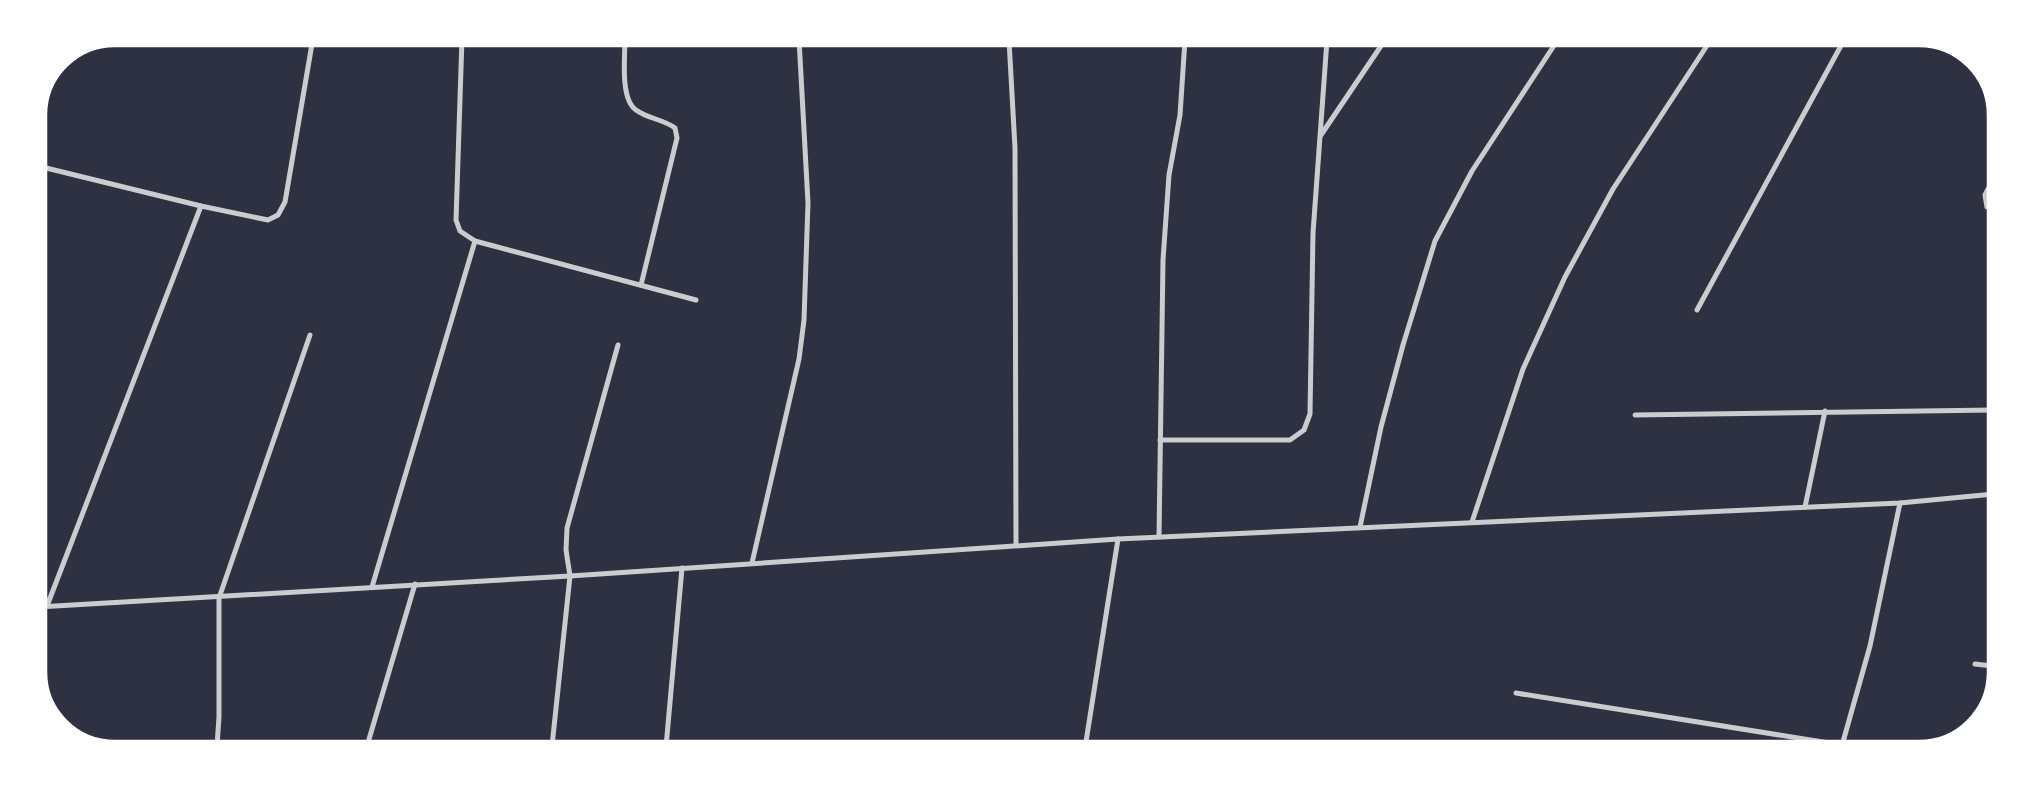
<svg xmlns="http://www.w3.org/2000/svg" width="2034" height="787" viewBox="0 0 2034 787" font-family="Karla,sans-serif">
  <style>
    .lines { fill: none; stroke-linecap: round; stroke-linejoin: round }
    .minor { stroke: #caccd0; stroke-width: 5 }
    .rim { fill: none; stroke: #fff; stroke-width: 2.5 }
  </style>
  <rect width="100%" height="100%" fill="#2d3142"/>
  <g class="lines">
    <g class="minor">
      <path d="M462 38 456 220 460 231 475 241 696 300"/>
      <path d="M625 39C625 57 620 99 636 110 648 119 663 119 675 128L677 138 641 285"/>
      <path d="M1009 40 1015 148 1016 545"/>
      <path d="M1321 135 1385 40"/>
      <path d="M38 166 201 206 268 220 278 215 285 202 313 38"/>
      <path d="M1996 211 1987 207 1985 195 1996 174"/>
      <path d="M1697 310 1843 42"/>
      <path d="M1635 415 1994 410"/>
      <path d="M1160 440H1290L1304 430 1310 414 1313 233 1327 40"/>
      <path d="M1805 507 1825 411"/>
      <path d="M1472 522 1523 369 1565 277 1613 189 1710 41"/>
      <path d="M1360 527 1381 427 1403 345 1435 241 1472 171 1557 41"/>
      <path d="M1159 537 1163 260 1169 175 1180 115 1185 40"/>
      <path d="M752 563 799 359 804 320 808 203 799 39"/>
      <path d="M372 587 475 241"/>
      <path d="M47 606 201 206"/>
      <path d="M38 607 570 576 1118 539 1900 503 1994 494"/>
      <path d="M1975 664 1992 666"/>
      <path d="M1516 693 1842 745"/>
      <path d="M217 746 219 717V598L310 335"/>
      <path d="M367 746 415 584"/>
      <path d="M552 746 570 576 566 550 567 528 618 345"/>
      <path d="M666 747 682 568"/>
      <path d="M1085 748 1118 539"/>
      <path d="M1841 749 1870 646 1900 503"/>
    </g>
  </g>
  <path d="M0 0H2034V787H0ZM115 46H1919A69 69 0 0 1 1988 115V672A69 69 0 0 1 1919 741H115A69 69 0 0 1 46 672V115A69 69 0 0 1 115 46Z" fill="#fff" fill-rule="evenodd"/>
  <path class="rim" d="M115 46H1919A69 69 0 0 1 1988 115V672A69 69 0 0 1 1919 741H115A69 69 0 0 1 46 672V115A69 69 0 0 1 115 46Z"/>
</svg>
